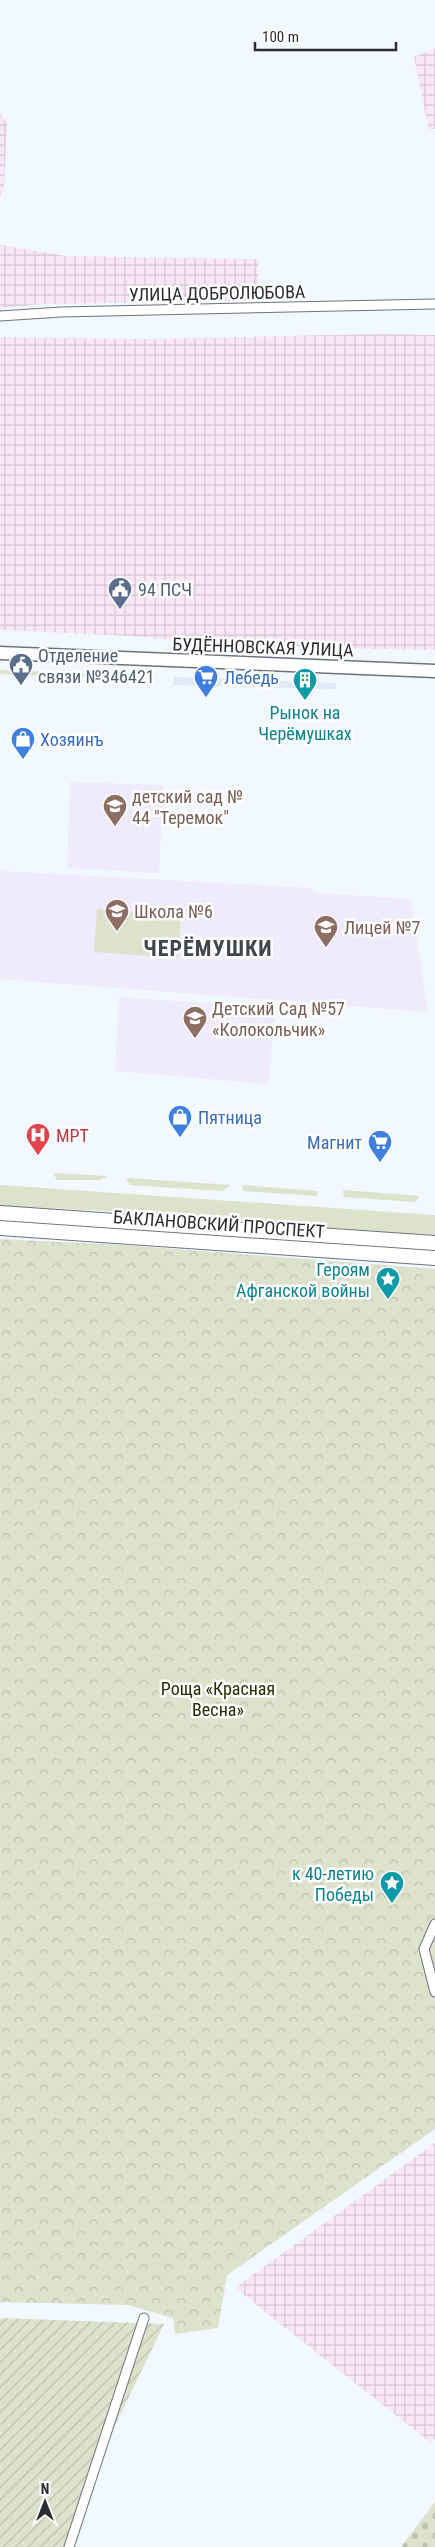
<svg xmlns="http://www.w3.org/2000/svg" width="435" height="2547" viewBox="0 0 435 2547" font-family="'Roboto Condensed',sans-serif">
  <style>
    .built { fill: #deeaf5 }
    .industrial { fill: url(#industrial-grid) }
    .education { fill: #efeafc }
    .green { fill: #dde2cc }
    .forest { fill: url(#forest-crowns) }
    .cemetery { fill: url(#cemetery-stones) }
    .garden { fill: url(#garden-furrows) }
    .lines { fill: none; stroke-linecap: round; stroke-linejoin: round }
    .street-casing { stroke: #6c747c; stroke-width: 11 }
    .secondary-casing { stroke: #6c747c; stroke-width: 15 }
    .primary-casing { stroke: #6c747c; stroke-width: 16 }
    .street { stroke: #fff; stroke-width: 9 }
    .secondary { stroke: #fff; stroke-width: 12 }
    .primary { stroke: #fff; stroke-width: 14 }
    .labels { text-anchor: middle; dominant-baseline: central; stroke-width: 5; stroke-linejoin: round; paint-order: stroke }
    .street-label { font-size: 18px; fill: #2a2d30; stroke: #fff }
    .service-label { font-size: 18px; fill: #4e5e75; stroke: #fff; text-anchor: start }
    .shop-label { font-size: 18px; fill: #366cbe; stroke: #fff; text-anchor: start }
    .culture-label { font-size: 18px; fill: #0d838f; stroke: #fff; text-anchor: end }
    .education-label { font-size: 18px; fill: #785e54; stroke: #fff; text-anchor: start }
    .health-label { font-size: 18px; fill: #be3a42; stroke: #fff; text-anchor: start }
    .park-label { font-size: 18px; fill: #272d02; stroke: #fff }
    .district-label { font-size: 22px; font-weight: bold; letter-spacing: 1px; fill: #3f464d; stroke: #fff }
  </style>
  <defs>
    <pattern id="industrial-grid" width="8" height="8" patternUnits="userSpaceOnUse" patternTransform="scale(1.25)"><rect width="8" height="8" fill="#f9e6f7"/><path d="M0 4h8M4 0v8" fill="none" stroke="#d6c6d4"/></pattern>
    <pattern id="forest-crowns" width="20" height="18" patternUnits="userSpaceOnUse" patternTransform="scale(1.25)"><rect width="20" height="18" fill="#dde2cc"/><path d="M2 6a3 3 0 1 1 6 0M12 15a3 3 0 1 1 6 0" fill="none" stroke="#bec2b0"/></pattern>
    <pattern id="cemetery-stones" width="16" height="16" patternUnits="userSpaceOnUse" patternTransform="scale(1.25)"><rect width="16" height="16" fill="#dde2cc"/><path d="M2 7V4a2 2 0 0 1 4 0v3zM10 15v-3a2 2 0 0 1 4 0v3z" fill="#bec2b0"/></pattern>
    <pattern id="garden-furrows" width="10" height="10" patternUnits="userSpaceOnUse" patternTransform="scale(1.25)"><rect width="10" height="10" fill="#dde2cc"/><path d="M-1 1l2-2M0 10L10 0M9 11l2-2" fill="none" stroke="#bec2b0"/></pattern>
  </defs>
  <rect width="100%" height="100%" fill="#f1f8ff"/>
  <path class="built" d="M174 677 336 683V689L173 685Z"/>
  <g class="industrial">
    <path d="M435 48V129L429 130 414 57Z"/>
    <path d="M0 113 7 124 4 186 0 198Z"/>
    <path d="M0 245 66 256 258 259V301L43 304 0 308Z"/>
    <path d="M381 334 435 335V650L232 646 131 636 0 630V337L146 339Z"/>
    <path d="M435 2143V2438L431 2443 235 2288Z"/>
  </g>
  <g class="education">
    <path d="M70 782 163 785 159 873 67 868Z"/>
    <path d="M0 871 312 888 314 893 411 899 428 1012 0 979Z"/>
    <path d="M119 997 275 1008 268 1084 115 1071Z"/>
  </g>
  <g class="green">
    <path d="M0 670 85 673V677L0 674Z"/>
    <path d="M97 909 181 915 178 958 94 952Z"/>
    <path d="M53 1173 107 1176 100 1180H57Z"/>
    <path d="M126 1178 231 1185 222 1191 130 1185Z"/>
    <path d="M0 1185 435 1215V1236L109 1211 0 1206Z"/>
    <path d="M242 1185 318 1191 316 1196 243 1191Z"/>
    <path d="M343 1190 419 1196 416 1202 344 1197Z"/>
    <path d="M0 1218 435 1248V1254L0 1223Z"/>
  </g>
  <path class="forest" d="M0 1239 123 1245 435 1269V2129L227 2275 218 2328 175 2334 173 2318 128 2305 0 2302Z"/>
  <path class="cemetery" d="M435 2502V2547H401Z"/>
  <path class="garden" d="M0 2318 164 2324 99 2459 69 2547H0Z"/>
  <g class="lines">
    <defs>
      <g id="street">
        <path d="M0 316 61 312 435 304"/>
        <path d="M435 1924 424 1949 435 1992"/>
        <path d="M69 2547 144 2318"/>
      </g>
      <path id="secondary" d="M0 653 435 671"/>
      <g id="primary">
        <path d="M0 1213 435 1243"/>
        <path d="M0 1228 435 1258"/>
      </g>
    </defs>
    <use href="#street" class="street-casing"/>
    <use href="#secondary" class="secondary-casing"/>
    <use href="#primary" class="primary-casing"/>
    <use href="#street" class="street"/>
    <use href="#secondary" class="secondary"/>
    <use href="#primary" class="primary"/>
  </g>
  <defs>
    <symbol id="civic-pin" viewBox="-11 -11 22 30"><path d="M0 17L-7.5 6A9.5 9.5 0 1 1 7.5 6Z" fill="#5c6f8a" stroke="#fff"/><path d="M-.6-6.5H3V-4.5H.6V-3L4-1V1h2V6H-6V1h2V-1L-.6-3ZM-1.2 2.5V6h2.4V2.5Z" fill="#fff"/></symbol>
    <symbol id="supermarket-pin" viewBox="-11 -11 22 30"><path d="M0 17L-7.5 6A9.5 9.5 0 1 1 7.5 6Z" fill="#3f7fe0" stroke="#fff"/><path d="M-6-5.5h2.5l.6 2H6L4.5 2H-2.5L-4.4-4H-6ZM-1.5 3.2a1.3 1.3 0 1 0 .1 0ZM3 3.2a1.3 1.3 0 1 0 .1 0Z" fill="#fff"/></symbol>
    <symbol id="building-pin" viewBox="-11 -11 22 30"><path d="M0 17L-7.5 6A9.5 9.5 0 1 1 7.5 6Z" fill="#0f9aa8" stroke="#fff"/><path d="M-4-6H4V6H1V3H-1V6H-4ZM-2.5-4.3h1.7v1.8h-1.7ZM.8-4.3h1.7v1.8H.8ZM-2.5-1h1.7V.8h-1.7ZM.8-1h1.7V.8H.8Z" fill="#fff"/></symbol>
    <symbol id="shop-pin" viewBox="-11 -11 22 30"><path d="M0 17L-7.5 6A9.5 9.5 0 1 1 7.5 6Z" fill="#3f7fe0" stroke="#fff"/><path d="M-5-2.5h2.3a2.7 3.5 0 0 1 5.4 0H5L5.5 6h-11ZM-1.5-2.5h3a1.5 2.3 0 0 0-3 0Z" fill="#fff"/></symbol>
    <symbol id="school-pin" viewBox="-11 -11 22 30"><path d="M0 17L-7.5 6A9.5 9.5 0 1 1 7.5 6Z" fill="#8d6e63" stroke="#fff"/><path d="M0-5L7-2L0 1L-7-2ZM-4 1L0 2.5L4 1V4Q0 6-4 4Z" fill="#fff"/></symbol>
    <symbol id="hospital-pin" viewBox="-11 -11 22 30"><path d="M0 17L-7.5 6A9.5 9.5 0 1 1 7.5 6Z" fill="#e0444e" stroke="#fff"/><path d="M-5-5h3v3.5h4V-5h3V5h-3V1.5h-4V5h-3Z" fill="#fff"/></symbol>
    <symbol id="sight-pin" viewBox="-11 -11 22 30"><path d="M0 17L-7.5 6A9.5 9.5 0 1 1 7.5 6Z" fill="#0f9aa8" stroke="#fff"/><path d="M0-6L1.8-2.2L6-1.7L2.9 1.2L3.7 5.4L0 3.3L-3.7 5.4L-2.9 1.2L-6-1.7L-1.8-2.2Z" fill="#fff"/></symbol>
  </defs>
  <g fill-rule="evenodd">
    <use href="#civic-pin" x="106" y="575" width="28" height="38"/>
    <use href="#civic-pin" x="7" y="651" width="28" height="38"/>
    <use href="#supermarket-pin" x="192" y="663" width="28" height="38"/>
    <use href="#building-pin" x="291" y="666" width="28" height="38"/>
    <use href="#shop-pin" x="9" y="725" width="28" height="38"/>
    <use href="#school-pin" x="101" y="792" width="28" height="38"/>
    <use href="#school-pin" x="103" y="897" width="28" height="38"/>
    <use href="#school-pin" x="312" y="913" width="28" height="38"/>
    <use href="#school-pin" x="181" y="1004" width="28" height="38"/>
    <use href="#shop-pin" x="166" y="1103" width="28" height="38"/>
    <use href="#hospital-pin" x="24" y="1121" width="28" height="38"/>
    <use href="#supermarket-pin" x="366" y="1128" width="28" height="38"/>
    <use href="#sight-pin" x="374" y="1265" width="28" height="38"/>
    <use href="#sight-pin" x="378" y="1869" width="28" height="38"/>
  </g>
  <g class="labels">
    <g class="street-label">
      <text transform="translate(217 293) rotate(-1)">УЛИЦА ДОБРОЛЮБОВА</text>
      <text transform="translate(263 647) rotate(2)">БУДЁННОВСКАЯ УЛИЦА</text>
      <text transform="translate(219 1224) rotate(4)">БАКЛАНОВСКИЙ ПРОСПЕКТ</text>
    </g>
    <g class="service-label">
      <text x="138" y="589">94 ПСЧ</text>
      <text x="38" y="655">Отделение<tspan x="38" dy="21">связи №346421</tspan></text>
    </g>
    <g class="shop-label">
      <text x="224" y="677">Лебедь</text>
      <text x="40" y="739">Хозяинъ</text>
      <text x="198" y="1117">Пятница</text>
      <text x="362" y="1142" text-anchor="end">Магнит</text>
    </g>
    <g class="culture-label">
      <text x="305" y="712" text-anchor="middle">Рынок на<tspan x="305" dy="21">Черёмушках</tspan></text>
      <text x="370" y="1269">Героям<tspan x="370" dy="21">Афганской войны</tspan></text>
      <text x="374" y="1873">к 40-летию<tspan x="374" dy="21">Победы</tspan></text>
    </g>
    <g class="education-label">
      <text x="132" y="796">детский сад №<tspan x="132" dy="21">44 "Теремок"</tspan></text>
      <text x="134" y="911">Школа №6</text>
      <text x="344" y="927">Лицей №7</text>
      <text x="212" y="1008">Детский Сад №57<tspan x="212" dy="21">«Колокольчик»</tspan></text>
    </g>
    <g class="health-label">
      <text x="56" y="1135">МРТ</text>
    </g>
    <g class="park-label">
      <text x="218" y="1688">Роща «Красная<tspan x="218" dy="21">Весна»</tspan></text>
    </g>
    <g class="district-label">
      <text x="208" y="948">ЧЕРЁМУШКИ</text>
    </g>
  </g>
  <g transform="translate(45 2502)" stroke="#ffffff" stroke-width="4" paint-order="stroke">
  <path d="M0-4L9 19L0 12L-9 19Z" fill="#2a2d30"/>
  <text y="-8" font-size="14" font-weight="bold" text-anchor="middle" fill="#2a2d30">N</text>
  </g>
  <path d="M255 42v8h141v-8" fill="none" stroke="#2a2d30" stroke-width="2.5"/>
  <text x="262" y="42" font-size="15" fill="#2a2d30" stroke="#ffffff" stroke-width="4" paint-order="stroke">100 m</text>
</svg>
